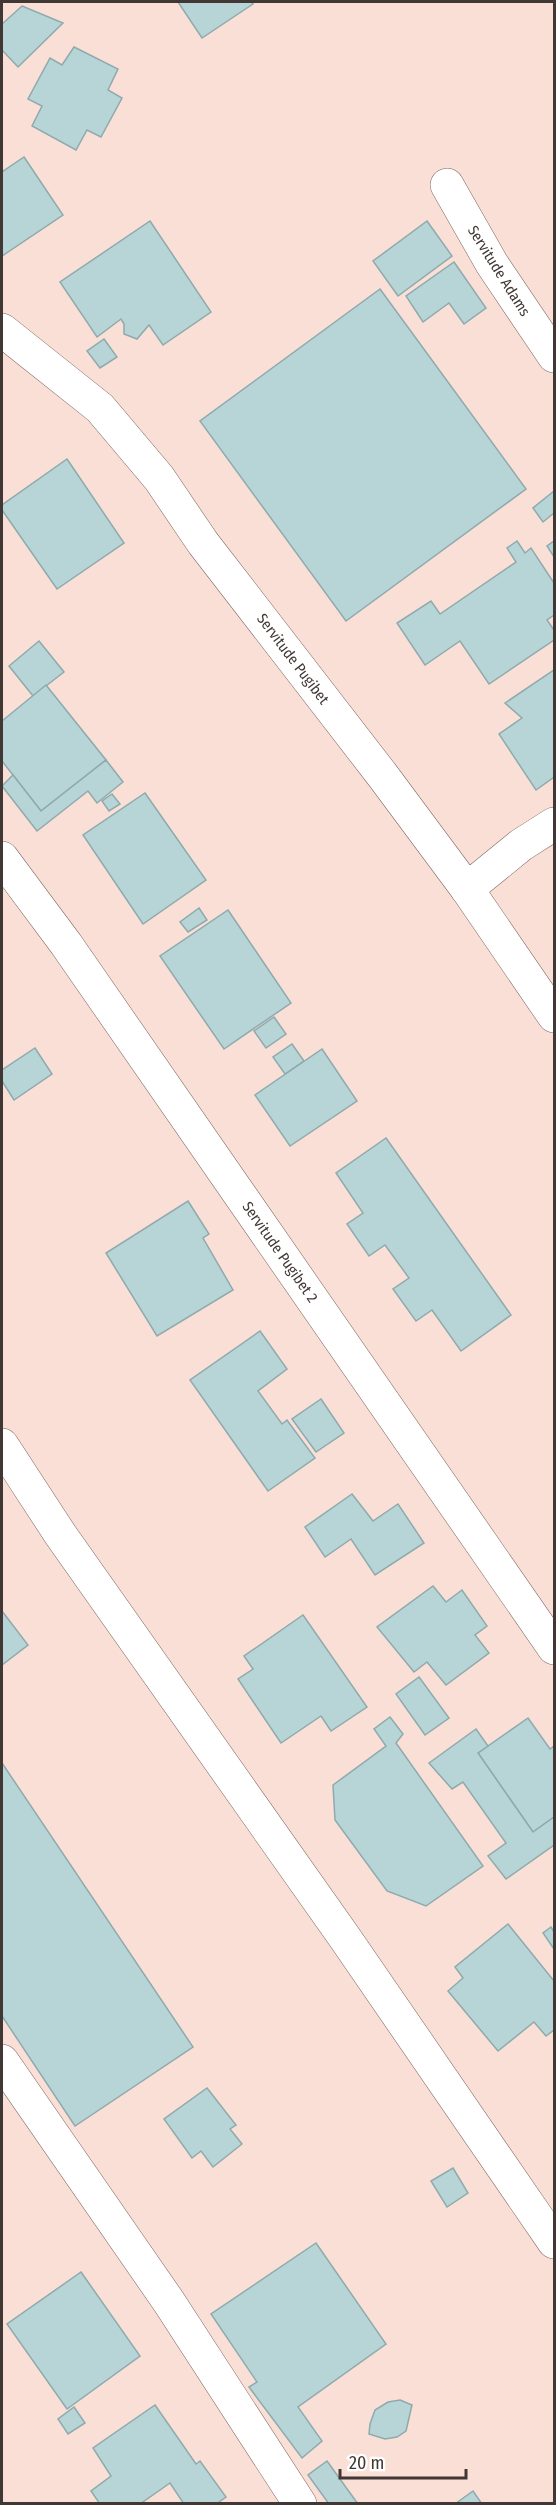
<svg xmlns="http://www.w3.org/2000/svg" width="556" height="2505" viewBox="0 0 556 2505" font-family="'Fira Sans Condensed',sans-serif">
  <style>
    .building { fill: #b7d5d7; stroke: #8eaaad; stroke-width: 1.5 }
    .lines { fill: none; stroke-linecap: round; stroke-linejoin: round }
    .minor-casing { stroke: #7e675f; stroke-width: 34 }
    .minor { stroke: #fff; stroke-width: 33 }
    .labels { text-anchor: middle; dominant-baseline: central; stroke-width: 6; stroke-linejoin: round; paint-order: stroke }
    .street-label { font-size: 15px; fill: #413734; stroke: #fff }
  </style>
  <rect width="100%" height="100%" fill="#fadfd6"/>
  <g class="building">
    <path d="M178 2H251L253 4 202 38Z"/>
    <path d="M22 6 63 23 18 67 2 50V24Z"/>
    <path d="M74 47 118 69 108 90 122 98 101 137 87 130 76 150 32 126 42 106 28 99 50 58 62 65Z"/>
    <path d="M24 157 63 215 2 256V172Z"/>
    <path d="M150 221 211 312 163 345 149 325 137 339 124 334V324L121 319 97 337 60 282Z"/>
    <path d="M427 221 452 256 398 296 373 261Z"/>
    <path d="M454 262 486 308 464 324 449 303 423 322 406 296Z"/>
    <path d="M380 289 526 489 346 621 200 421Z"/>
    <path d="M104 339 117 357 100 368 87 351Z"/>
    <path d="M67 459 124 543 57 589 2 510V505Z"/>
    <path d="M554 491V513L543 522 533 508Z"/>
    <path d="M517 541 525 553 531 548 554 583V615L547 620 554 630V640L489 684 460 641 425 665 397 623 431 601 440 614 516 562 507 548Z"/>
    <path d="M554 541V557L547 546Z"/>
    <path d="M39 641 64 672 33 696 9 666Z"/>
    <path d="M554 670V777L536 790 499 734 522 718 505 703Z"/>
    <path d="M46 685 106 760 41 811 2 761V721Z"/>
    <path d="M106 760 123 782 97 803 88 791 37 831 2 786 13 775 41 811Z"/>
    <path d="M145 793 206 880 143 924 83 835Z"/>
    <path d="M112 794 120 804 109 811 102 801Z"/>
    <path d="M199 908 207 920 188 932 180 922Z"/>
    <path d="M228 910 291 1003 224 1049 160 956Z"/>
    <path d="M274 1017 286 1034 266 1048 254 1031Z"/>
    <path d="M292 1044 304 1061 285 1074 273 1057Z"/>
    <path d="M35 1048 52 1074 14 1100 2 1081V1070Z"/>
    <path d="M322 1049 357 1101 290 1146 255 1095Z"/>
    <path d="M386 1138 511 1315 461 1351 432 1310 416 1321 393 1289 409 1278 385 1245 369 1256 347 1224 363 1213 336 1173Z"/>
    <path d="M188 1201 209 1234 203 1238 233 1290 157 1336 106 1253Z"/>
    <path d="M260 1331 287 1369 258 1391 282 1424 287 1420 315 1458 268 1491 190 1380Z"/>
    <path d="M321 1399 344 1433 316 1452 292 1419Z"/>
    <path d="M352 1494 373 1521 398 1504 424 1543 375 1575 351 1539 325 1557 305 1527Z"/>
    <path d="M433 1586 446 1602 462 1590 487 1626 475 1635 489 1653 446 1685 427 1662 414 1672 377 1627Z"/>
    <path d="M2 1611 28 1645 2 1665Z"/>
    <path d="M303 1615 367 1707 331 1731 321 1716 281 1743 238 1679 253 1669 244 1656Z"/>
    <path d="M419 1677 449 1718 425 1735 396 1694Z"/>
    <path d="M390 1717 403 1734 396 1743 483 1866 426 1906 387 1891 335 1820 333 1785 386 1746 374 1729Z"/>
    <path d="M528 1718 550 1749 554 1746V1817L533 1832 478 1753Z"/>
    <path d="M476 1729 488 1746 478 1753 533 1832 554 1817V1845L506 1879 488 1856 506 1843 463 1782 452 1789 429 1763Z"/>
    <path d="M2 1763 193 2047 75 2126 2 2016Z"/>
    <path d="M508 1924 554 1981V2030L546 2036 534 2022 498 2051 448 1991 463 1978 455 1967Z"/>
    <path d="M551 1927 554 1932V1949L543 1933Z"/>
    <path d="M207 2088 236 2125 230 2129 242 2144 213 2167 201 2151 192 2158 164 2119Z"/>
    <path d="M453 2168 468 2193 447 2207 431 2181Z"/>
    <path d="M316 2243 386 2344 298 2407 322 2441 302 2458 249 2387 257 2382 211 2314Z"/>
    <path d="M81 2272 140 2356 67 2409 7 2324Z"/>
    <path d="M400 2400 412 2405 406 2431 397 2437 385 2439 369 2434 370 2424 375 2410 388 2402Z"/>
    <path d="M155 2405 196 2464 200 2461 226 2497 216 2504H184L170 2483 140 2504H100L91 2491 111 2476 93 2448Z"/>
    <path d="M74 2407 85 2423 68 2434 58 2419Z"/>
    <path d="M327 2461 358 2504H329L308 2475Z"/>
    <path d="M473 2491 482 2504H455Z"/>
  </g>
  <g class="lines">
    <defs>
      <g id="minor">
        <path d="M447 185 492 264 554 356"/>
        <path d="M2 330 100 408 159 478 203 543 383 776 467 889 554 1016"/>
        <path d="M2 858 66 944 554 1648"/>
        <path d="M467 889 521 845 554 824"/>
        <path d="M2 1445 60 1534 345 1938 554 2242"/>
        <path d="M2 2061 169 2302 300 2504"/>
      </g>
    </defs>
    <use href="#minor" class="minor-casing"/>
    <use href="#minor" class="minor"/>
  </g>
  <g class="labels">
    <g class="street-label">
      <text transform="translate(499 271) rotate(58)">Servitude Adams</text>
      <text transform="translate(293 659) rotate(53)">Servitude Pugibet</text>
      <text transform="translate(280 1252) rotate(55)">Servitude Pugibet 2</text>
    </g>
  </g>
  <rect width="556" height="2505" fill="none" stroke="#413734" stroke-width="6"/>
  <path d="M340 2469v9h126v-9" fill="none" stroke="#413734" stroke-width="3"/>
  <text x="349" y="2469" font-size="18" fill="#413734" stroke="#ffffff" stroke-width="4.5" paint-order="stroke">20 m</text>
</svg>
